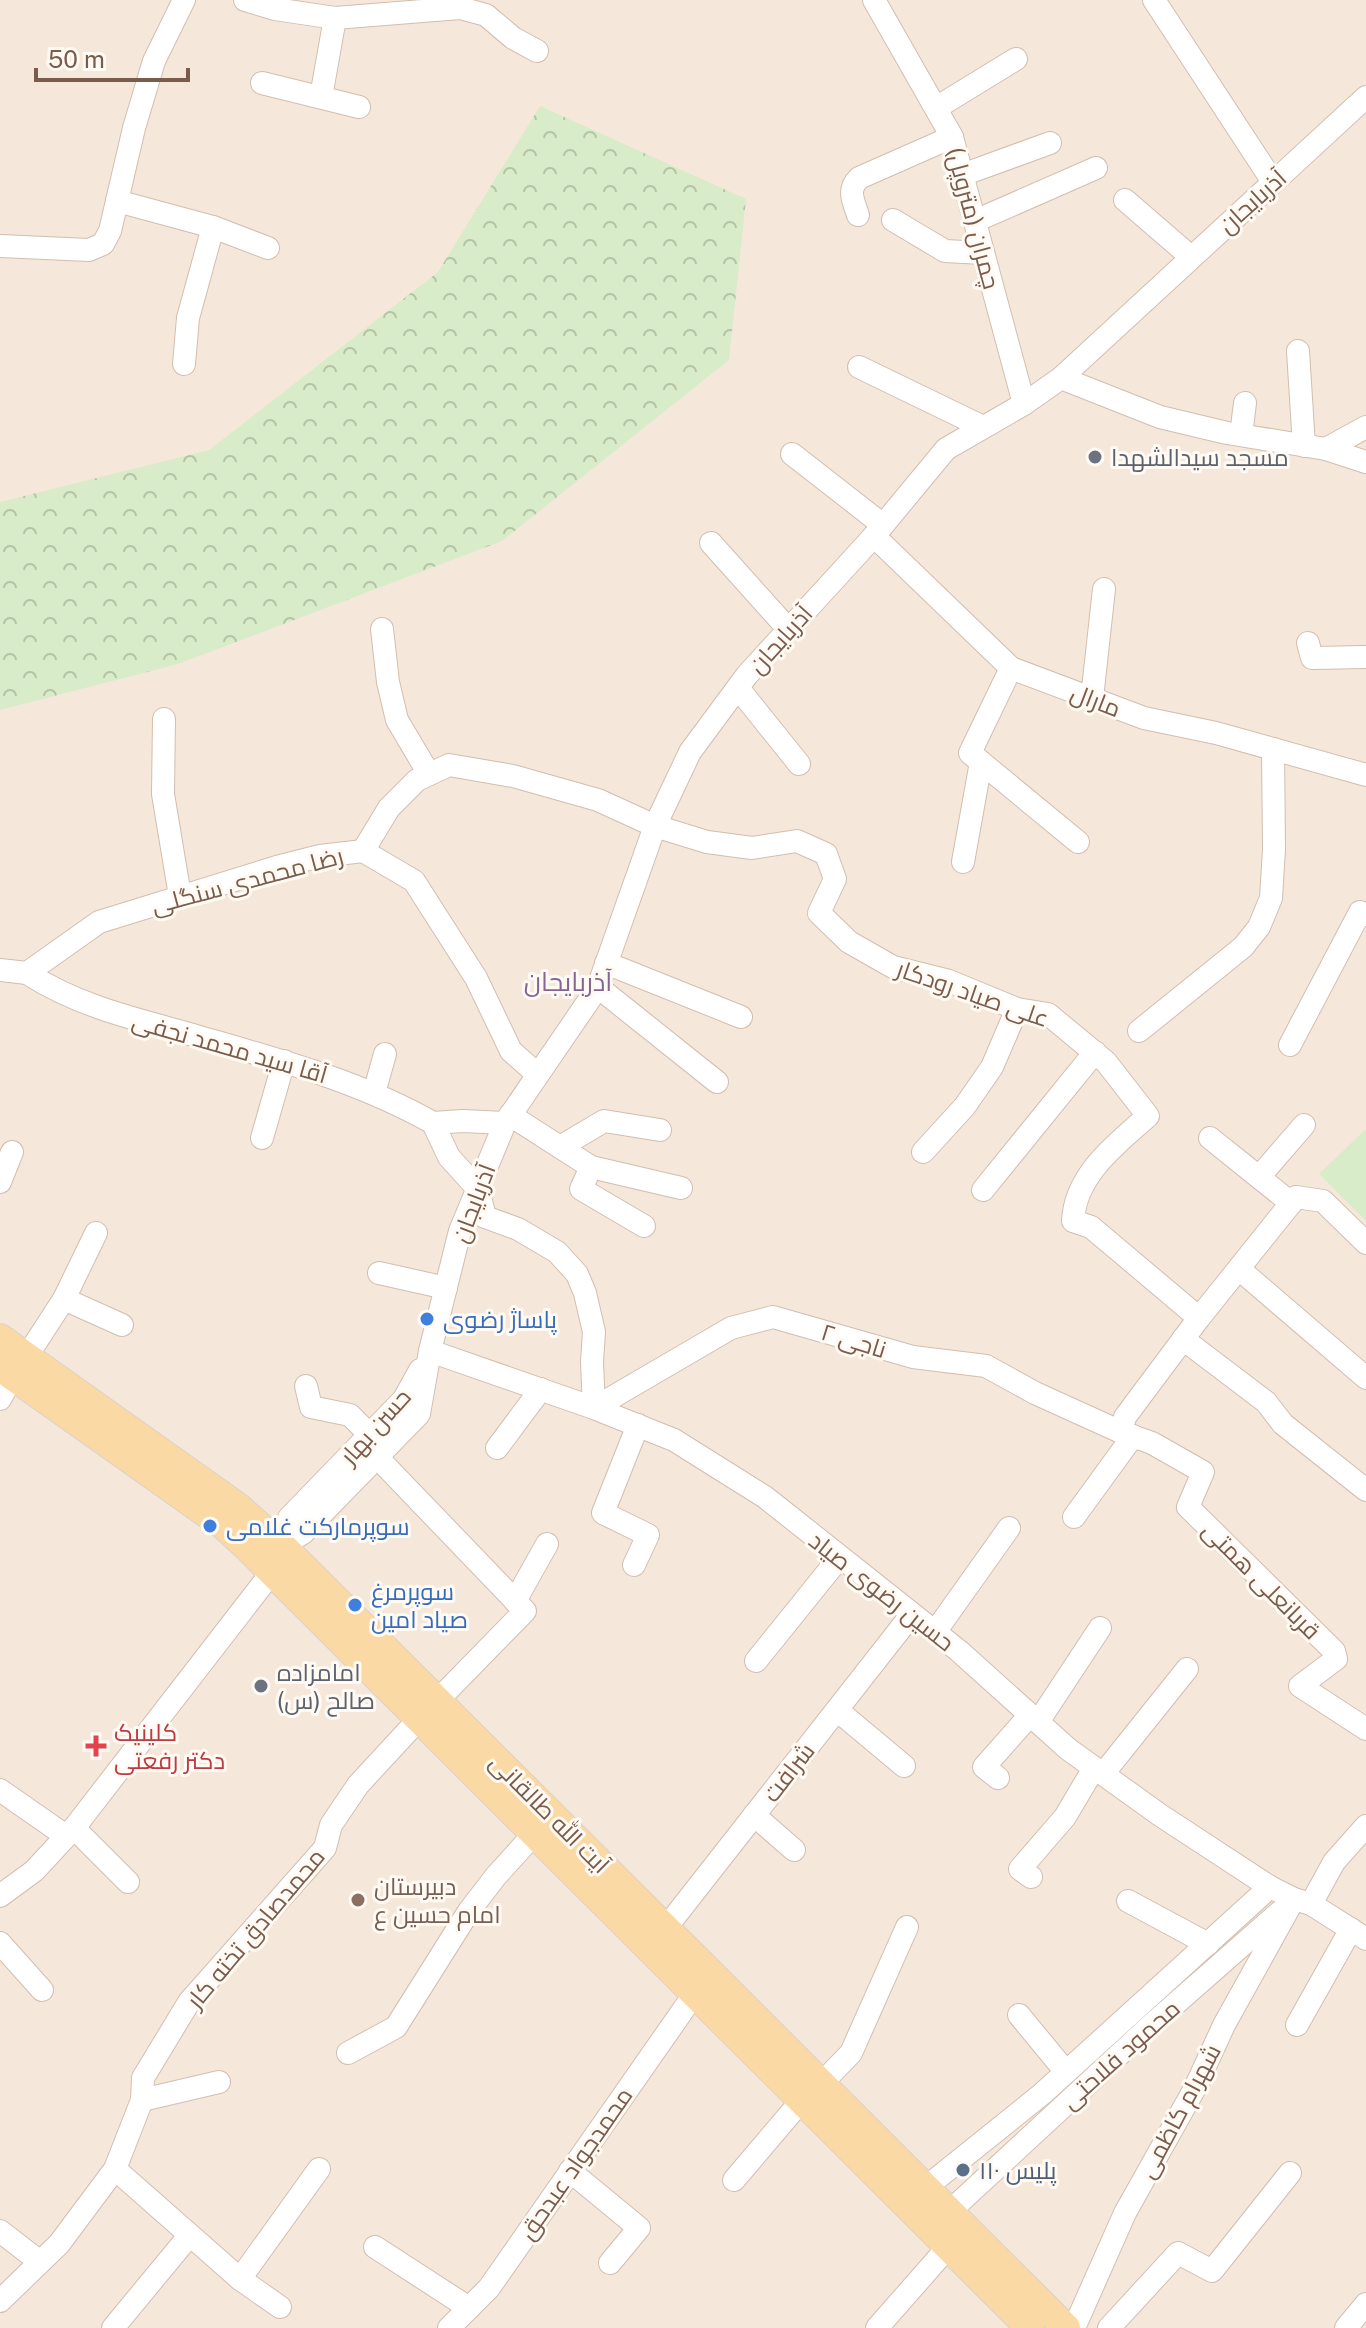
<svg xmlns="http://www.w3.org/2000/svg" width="1366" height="2328" viewBox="0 0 1366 2328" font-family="'Public Sans',Cairo,sans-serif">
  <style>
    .residential { fill: #f5e8da }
    .forest { fill: url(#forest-crowns) }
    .pitch { fill: #d8ecc9 }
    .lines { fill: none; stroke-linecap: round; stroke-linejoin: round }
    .minor-casing { stroke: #d1beb0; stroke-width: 24 }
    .major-casing { stroke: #dad1cd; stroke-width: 30 }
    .minor { stroke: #fff; stroke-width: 22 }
    .major { stroke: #fbd9a5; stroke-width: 28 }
    .worship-dot { fill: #6b7280; stroke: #fffaf3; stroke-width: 3 }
    .shop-dot { fill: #3f7fe0; stroke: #fffaf3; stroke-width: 3 }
    .health-dot { fill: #e0444e; stroke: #fffaf3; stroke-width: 3 }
    .education-dot { fill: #8d6e63; stroke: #fffaf3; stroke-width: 3 }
    .service-dot { fill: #5c6f8a; stroke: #fffaf3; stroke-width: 3 }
    .labels { text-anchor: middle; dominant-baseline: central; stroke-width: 6; stroke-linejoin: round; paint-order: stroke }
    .street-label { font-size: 24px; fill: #7a5c4d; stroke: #fffaf3 }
    .worship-label { font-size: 24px; fill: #5b616d; stroke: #fffaf3; text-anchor: start }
    .shop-label { font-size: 24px; fill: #366cbe; stroke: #fffaf3; text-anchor: start }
    .health-label { font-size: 24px; fill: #be3a42; stroke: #fffaf3; text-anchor: start }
    .education-label { font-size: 24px; fill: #785e54; stroke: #fffaf3; text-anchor: start }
    .service-label { font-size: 24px; fill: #4e5e75; stroke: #fffaf3; text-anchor: start }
    .neighbourhood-label { font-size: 26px; fill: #846695; stroke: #fffaf3 }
  </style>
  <defs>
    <pattern id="forest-crowns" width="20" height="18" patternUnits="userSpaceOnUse" patternTransform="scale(2)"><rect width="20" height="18" fill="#d8ecc9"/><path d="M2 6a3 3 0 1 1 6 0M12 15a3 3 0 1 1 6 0" fill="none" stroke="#b4c2a5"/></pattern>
  </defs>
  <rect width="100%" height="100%" fill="#fdf6ec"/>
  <rect class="residential" x="0" y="0" width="1366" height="2328"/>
  <path class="forest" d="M540 106 746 199 729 360 502 541 178 664 0 710V502L209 450 438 272Z"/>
  <path class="pitch" d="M1366 1129V1221L1319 1174Z"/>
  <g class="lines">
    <defs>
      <g id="minor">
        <path d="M245 0 275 9 335 18 460 8 486 15 513 38 537 51"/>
        <path d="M874 0 952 137 1024 404"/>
        <path d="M1154 0 1273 182"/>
        <path d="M262 83 359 107"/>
        <path d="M321 97 335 18"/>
        <path d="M936 108 1016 59"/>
        <path d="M962 175 1050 143"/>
        <path d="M1125 200 1191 257"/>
        <path d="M117 201 213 227 268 248"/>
        <path d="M858 215C853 200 847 190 859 178L952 137"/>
        <path d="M893 220 945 251 983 253"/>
        <path d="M975 221 1096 168"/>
        <path d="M0 246 89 250 103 244 110 231 134 128 154 61 184 0"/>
        <path d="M1298 351 1304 446"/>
        <path d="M184 364 188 318 213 227"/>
        <path d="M859 367 983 427"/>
        <path d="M1061 378 1160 417 1227 433 1326 449"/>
        <path d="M1366 427 1326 449 1366 462"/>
        <path d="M1241 435 1245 403"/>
        <path d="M792 454 883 525"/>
        <path d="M874 536 1011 668 1144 718 1216 733 1366 775"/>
        <path d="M711 543 789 630"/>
        <path d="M382 629 388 682 397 720 429 774"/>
        <path d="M1308 643 1312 658 1366 657"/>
        <path d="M1011 668 970 753 1078 842"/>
        <path d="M738 688 799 764"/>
        <path d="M1092 698 1104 589"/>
        <path d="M164 719 163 794 180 896"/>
        <path d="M363 851 414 881 476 978 511 1051 537 1074"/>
        <path d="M963 862 981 762"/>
        <path d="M606 963 741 1017"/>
        <path d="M0 970 27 973 99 922 277 867 320 856 363 851 389 808 417 780 449 765 513 776 598 800 655 826 707 842 752 848 797 841 826 854 835 879 819 913 849 942 893 967 949 981 1017 1009 1048 1014 1106 1062 1148 1116C1116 1144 1075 1175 1073 1221L1091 1227 1199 1318"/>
        <path d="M27 973C76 1005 131 1018 186 1033 271 1058 355 1079 433 1123"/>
        <path d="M598 987 717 1082"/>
        <path d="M1139 1031 1243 947 1259 927 1271 898 1274 849 1273 749"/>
        <path d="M1290 1045 1360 912 1366 915"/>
        <path d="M374 1093 385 1054"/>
        <path d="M510 1115 591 1167 681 1188"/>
        <path d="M433 1123 449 1157 478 1189 485 1217 518 1229 557 1252 577 1274 585 1293 594 1332 592 1362 594 1408 731 1328 773 1317 913 1357 986 1366 1035 1393 1121 1432 1152 1443 1203 1472 1188 1507 1334 1651 1336 1659 1300 1686 1366 1729"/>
        <path d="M433 1123 463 1121 505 1123"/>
        <path d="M262 1138 284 1061"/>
        <path d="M1210 1138 1291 1203"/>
        <path d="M560 1147 604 1121 660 1130"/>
        <path d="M923 1152 965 1106 992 1067 1017 1009"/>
        <path d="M591 1167 581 1189 644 1226"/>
        <path d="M1259 1177 1304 1125"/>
        <path d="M0 1182 12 1152"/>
        <path d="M983 1190 1095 1052"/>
        <path d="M1239 1269 1366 1378"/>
        <path d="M379 1273 446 1288"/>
        <path d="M64 1299 122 1325"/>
        <path d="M1183 1339 1266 1402 1283 1424 1366 1490"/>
        <path d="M430 1351 594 1408 674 1440 765 1497 959 1651 1068 1749 1160 1815 1270 1887 1294 1899 1311 1904 1366 1939"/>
        <path d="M27 1356 64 1299 96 1233"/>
        <path d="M306 1386 311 1407 350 1415 370 1435"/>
        <path d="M0 1399 13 1376"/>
        <path d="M1121 1432 1125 1417 1199 1318 1296 1197 1323 1201 1366 1243"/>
        <path d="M497 1448 541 1389"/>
        <path d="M377 1457 525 1611 437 1701"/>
        <path d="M1074 1517 1133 1436"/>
        <path d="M282 1546 303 1533 419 1414 430 1351 460 1231 505 1123 598 987 655 826 690 752 747 675 874 536 946 449 1024 404 1061 378 1366 97"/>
        <path d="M634 1565 648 1535 603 1513 638 1425"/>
        <path d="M515 1601 547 1544"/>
        <path d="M935 1632 1009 1528"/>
        <path d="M756 1661 839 1558"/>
        <path d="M837 1710 904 1766"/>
        <path d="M1038 1722 1100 1628"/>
        <path d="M1103 1774 1187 1669"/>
        <path d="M998 1778 984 1767 1030 1715"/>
        <path d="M0 1790 66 1836"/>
        <path d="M754 1815 794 1850"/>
        <path d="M74 1828 128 1882"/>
        <path d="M1031 1877 1020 1869 1065 1817 1094 1768"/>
        <path d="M0 1896 34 1871 74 1828 272 1572 282 1546 289 1518 404 1399 420 1370"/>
        <path d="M1128 1901 1208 1944"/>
        <path d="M1311 1904 1334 1862 1366 1826"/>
        <path d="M665 1929 912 1614"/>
        <path d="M0 1943 42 1990"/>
        <path d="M1019 2015 1066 2072"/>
        <path d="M1297 2025 1351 1929"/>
        <path d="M348 2053 396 2027 469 1911 496 1876 534 1834"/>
        <path d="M821 2084 851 2053 907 1927"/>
        <path d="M142 2100 219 2082"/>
        <path d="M115 2169 240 2279 280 2307"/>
        <path d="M570 2171 639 2228 610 2263"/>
        <path d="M734 2180 802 2100"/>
        <path d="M925 2188 1042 2094 1270 1887"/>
        <path d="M949 2212 1149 2027 1281 1911"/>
        <path d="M0 2231 40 2262"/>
        <path d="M375 2247 469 2308"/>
        <path d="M240 2279 319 2169"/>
        <path d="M0 2301 59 2244 115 2169 142 2100 143 2078 189 2002 325 1848 331 1825 358 1785 419 1719"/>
        <path d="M113 2328 189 2236"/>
        <path d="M449 2328 489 2288 695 1993"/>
        <path d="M877 2328 949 2246"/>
        <path d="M1074 2328 1125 2213 1195 2088 1224 2025 1294 1899"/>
        <path d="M1109 2328 1178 2253 1212 2271 1290 2173"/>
        <path d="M1346 2328 1366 2304"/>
      </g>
      <g id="major">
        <path d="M0 1338 238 1507 282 1546 1066 2328"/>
        <path d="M0 1367 223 1525 247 1547 1030 2328"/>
      </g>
    </defs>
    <use href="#minor" class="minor-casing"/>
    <use href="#major" class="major-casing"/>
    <use href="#minor" class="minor"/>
    <use href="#major" class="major"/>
  </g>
  <g class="worship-dot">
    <circle cx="1095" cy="457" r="8"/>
    <circle cx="261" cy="1686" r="8"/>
  </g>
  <g class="shop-dot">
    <circle cx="427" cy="1319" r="8"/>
    <circle cx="210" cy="1526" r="8"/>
    <circle cx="355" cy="1605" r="8"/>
  </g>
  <path class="health-dot" d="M92 1734h8v8h8v8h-8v8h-8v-8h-8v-8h8z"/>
  <circle class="education-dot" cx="358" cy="1900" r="8"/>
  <circle class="service-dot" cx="963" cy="2170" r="8"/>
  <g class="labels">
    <g class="street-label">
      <text transform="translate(1252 201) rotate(-42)">آذربایجان</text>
      <text transform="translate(974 218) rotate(75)">چمران (متروپل)</text>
      <text transform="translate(780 639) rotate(-48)">آذربایجان</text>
      <text transform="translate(1096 700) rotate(21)">مارال</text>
      <text transform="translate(247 880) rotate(-15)">رضا محمدی سنگلی</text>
      <text transform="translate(973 993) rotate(19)">علی صیاد رودکار</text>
      <text transform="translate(230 1047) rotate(16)">آقا سید محمد نجفی</text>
      <text transform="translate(473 1203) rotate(-69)">آذربایجان</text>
      <text transform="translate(854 1340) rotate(17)">ناجی ۲</text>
      <text transform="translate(375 1426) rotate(-48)">حسن بهار</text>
      <text transform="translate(1262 1580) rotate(45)">قربانعلی همتی</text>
      <text transform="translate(882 1591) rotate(38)">حسین رضوی صیاد</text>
      <text transform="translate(788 1772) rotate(-52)">شرافت</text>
      <text transform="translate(550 1813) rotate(45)">آیت الله طالقانی</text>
      <text transform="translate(255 1928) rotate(-50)">محمدصادق تخته کار</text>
      <text transform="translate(1120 2054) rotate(-42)">محمود فلاحتی</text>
      <text transform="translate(1179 2111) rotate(-62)">شهرام کاظمی</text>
      <text transform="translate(575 2163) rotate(-55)">محمدجواد عبدحق</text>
    </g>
    <g class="worship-label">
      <text x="1111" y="457">مسجد سیدالشهدا</text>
      <text x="277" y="1672">امامزاده<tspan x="277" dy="28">صالح (س)</tspan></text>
    </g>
    <g class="shop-label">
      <text x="443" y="1319">پاساژ رضوی</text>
      <text x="226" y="1526">سوپرمارکت غلامی</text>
      <text x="371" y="1591">سوپرمرغ<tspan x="371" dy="28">صیاد امین</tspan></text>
    </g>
    <g class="health-label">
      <text x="114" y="1732">کلینیک<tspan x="114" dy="28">دکتر رفعتی</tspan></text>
    </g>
    <g class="education-label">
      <text x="374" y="1886">دبیرستان<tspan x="374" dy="28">امام حسین ع</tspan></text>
    </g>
    <g class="service-label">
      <text x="979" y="2170">پلیس ۱۱۰</text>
    </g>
    <g class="neighbourhood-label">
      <text x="568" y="981">آذربایجان</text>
    </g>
  </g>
  <path d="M36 68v12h152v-12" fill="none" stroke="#7a5c4d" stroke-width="4"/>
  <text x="48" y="68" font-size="24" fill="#7a5c4d" stroke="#fffaf3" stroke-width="6" paint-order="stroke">50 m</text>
</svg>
